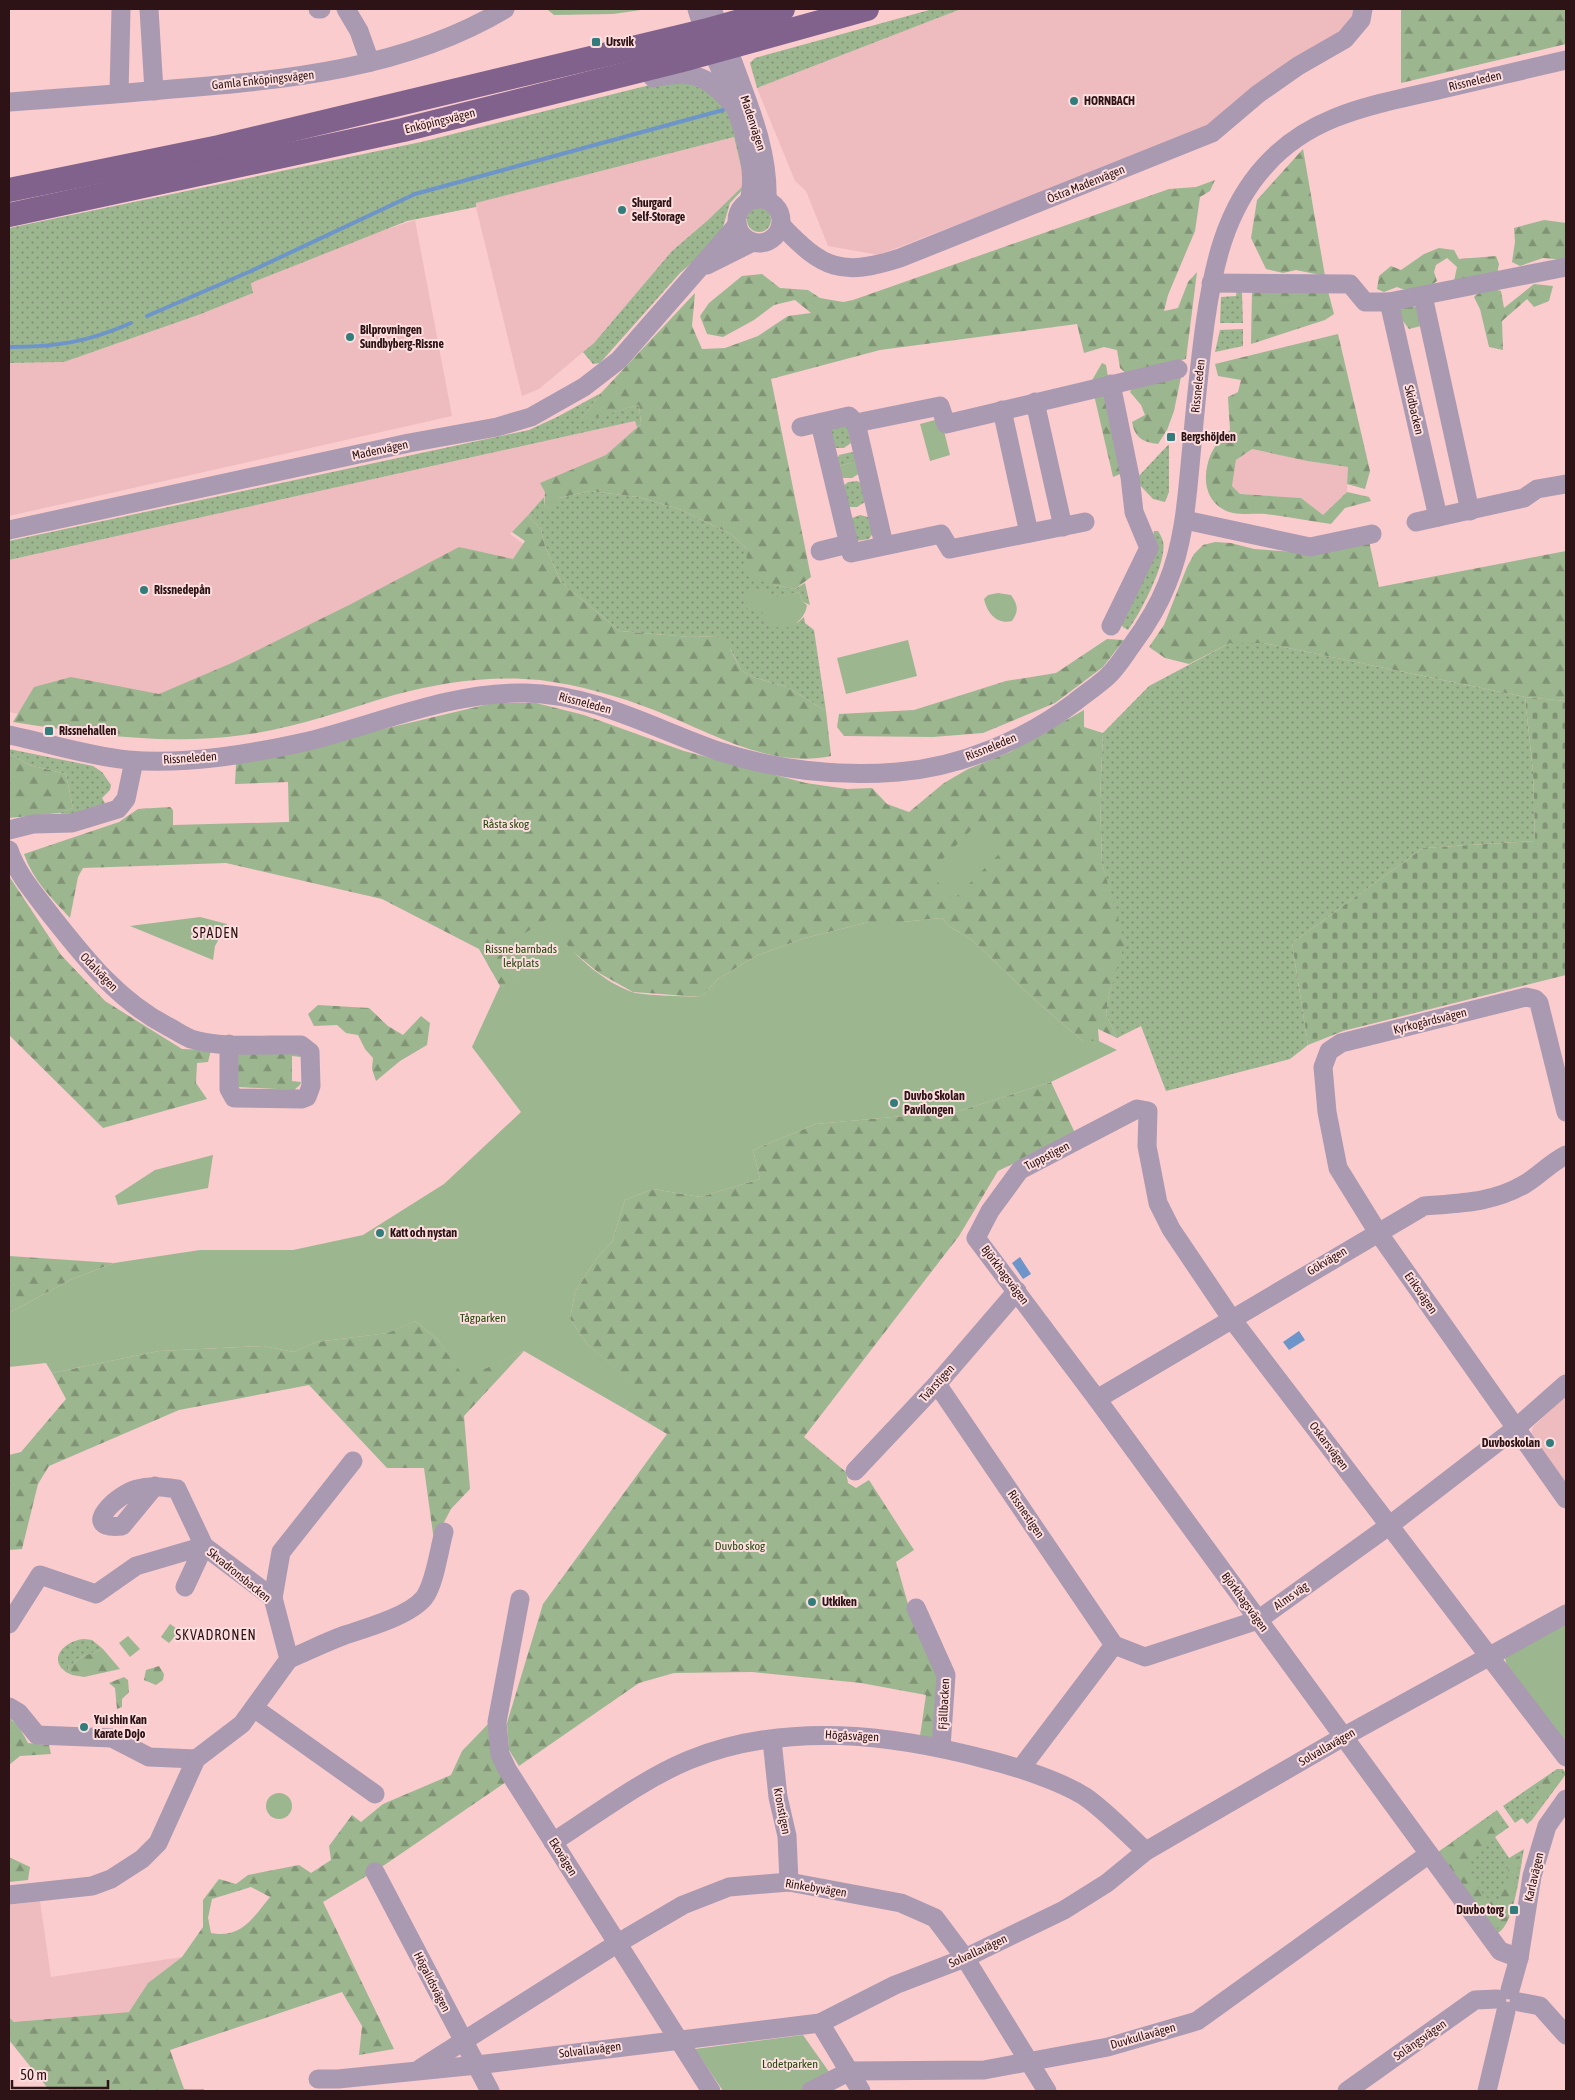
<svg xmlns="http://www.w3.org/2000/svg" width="1575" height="2100" viewBox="0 0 1575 2100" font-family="'Asap Condensed',sans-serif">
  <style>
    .built { fill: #eebcbe }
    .grass { fill: url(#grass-dots) }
    .forest { fill: url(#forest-firs); fill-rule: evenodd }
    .cemetery { fill: url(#cemetery-stones) }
    .park { fill: #9cb690 }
    .water { fill: #6d95c9 }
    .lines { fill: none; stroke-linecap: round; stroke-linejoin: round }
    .stream { stroke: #6d95c9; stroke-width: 4 }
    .minor { stroke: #a999b1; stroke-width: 19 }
    .major { stroke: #80628d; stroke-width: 24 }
    .poi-dot { fill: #337c7c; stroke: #fddedf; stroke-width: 2 }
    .labels { text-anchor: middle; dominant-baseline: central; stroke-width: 4; stroke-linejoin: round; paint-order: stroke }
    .poi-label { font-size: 12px; font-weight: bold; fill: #2d1315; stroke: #fddedf; text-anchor: start }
    .street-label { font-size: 12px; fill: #2d1315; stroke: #fddedf }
    .park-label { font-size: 12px; fill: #24480b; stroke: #fddedf }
    .neighbourhood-label { font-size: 14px; letter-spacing: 1px; fill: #2d1315; stroke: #fddedf }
  </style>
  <defs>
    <pattern id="grass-dots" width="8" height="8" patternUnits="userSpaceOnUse" patternTransform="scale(1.25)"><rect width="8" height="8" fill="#9cb690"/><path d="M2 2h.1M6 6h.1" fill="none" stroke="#809374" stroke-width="1.8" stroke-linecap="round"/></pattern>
    <pattern id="forest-firs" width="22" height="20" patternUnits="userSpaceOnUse" patternTransform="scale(1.25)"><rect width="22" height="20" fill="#9cb690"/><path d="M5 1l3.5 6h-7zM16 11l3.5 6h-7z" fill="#809374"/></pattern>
    <pattern id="cemetery-stones" width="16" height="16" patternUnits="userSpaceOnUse" patternTransform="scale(1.25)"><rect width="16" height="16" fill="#9cb690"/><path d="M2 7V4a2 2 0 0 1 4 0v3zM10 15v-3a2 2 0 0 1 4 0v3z" fill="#809374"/></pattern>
  </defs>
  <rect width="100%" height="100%" fill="#faccce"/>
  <g class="built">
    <path d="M961 9H1358L1346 28 1204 129 879 255 828 246 806 191 795 181 757 88Z"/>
    <path d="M734 137 745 184 708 220 672 251 594 343 539 389 522 396 475 203Z"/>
    <path d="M415 220 452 416 9 516V363L64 362 201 314 253 293 251 283 363 237Z"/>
    <path d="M635 421 637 427 621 449 556 484 510 534 529 548 521 557 153 704 18 714 9 712V560Z"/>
    <path d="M1252 449 1307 461 1348 467 1347 492 1323 515 1301 498 1240 494 1232 486 1236 460Z"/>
    <path d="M1566 1395V1487L1530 1438 1533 1427Z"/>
    <path d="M40 1901 51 1977 182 1957 148 1983 129 2012 14 2022 9 2017V1905Z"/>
  </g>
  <g class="grass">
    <path d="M933 9H961L757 88 750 63 755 58Z"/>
    <path d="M678 78 726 100 748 184 730 203 721 234 714 244 680 273 600 363 593 364 583 352 594 343 672 251 708 220 745 184 734 137 476 203V207L407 221 251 283 253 293 201 314 64 362 9 363V228L421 142Z"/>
    <circle cx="759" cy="220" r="12"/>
    <path d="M1237 289 1242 293 1243 323H1220L1221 297 1236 296Z"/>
    <path d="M1243 329V346L1215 352 1220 330Z"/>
    <path d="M601 393 580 421 639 405 641 424 637 427 635 421 9 560V541L529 430 557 417Z"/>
    <path d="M847 423 851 443 844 448H835L828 428Z"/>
    <path d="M1168 445H1169V492L1165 502 1153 499 1135 480Z"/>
    <path d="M852 452 861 460 835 467 839 455Z"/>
    <path d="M857 481 861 483 865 502 857 507H848L841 488 848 482Z"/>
    <path d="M590 491 638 497 679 509 731 534 747 549 773 585 795 589 805 583 810 605 803 602 799 592 745 606 750 609H760L797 623 804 617 805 623 814 630 826 711 787 687 753 677 741 670 731 650 716 636 690 637 620 631 561 582 545 546 541 530 528 515 544 497V508L559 498Z"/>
    <path d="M860 515 868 517 874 532 869 539 856 541 852 518Z"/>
    <path d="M1154 531H1158C1160 534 1162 538 1163 541 1168 561 1140 614 1128 630L1123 627 1119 620 1150 553Z"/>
    <path d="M1230 643H1264L1525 697 1533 772 1535 841 1423 848 1292 943 1308 1045 1290 1059 1166 1091 1141 1026 1117 1038 1106 1014 1109 994 1124 943 1102 863 1100 800 1103 733 1149 686Z"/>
    <path d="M9 749 93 766 102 772 111 785 110 790 102 798 105 803C89 813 77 816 59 813L73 808 66 774 29 765 9 753Z"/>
    <path d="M84 1639 92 1640 103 1649 81 1657 68 1668 72 1675C45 1663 62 1641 84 1639Z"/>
    <path d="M1557 1769H1563L1566 1774 1532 1820 1527 1824 1522 1818 1515 1823 1503 1806Z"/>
    <path d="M1497 1810 1509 1827 1495 1837 1509 1858 1524 1849C1520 1868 1515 1924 1498 1933L1438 1852Z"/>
  </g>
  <g class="forest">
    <path d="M551 9H648L613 14 554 15 548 10Z"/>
    <path d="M1401 9H1566V44L1401 83Z"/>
    <path d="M1303 149 1325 276 1296 270 1283 273 1266 269 1251 238 1257 200Z"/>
    <path d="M1215 180 1210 191 1200 197 1195 231 1168 295 1164 311 1178 308 1188 282 1197 272 1186 359 1127 374 1120 368 1117 350 1104 347 1084 353 1077 324 880 350 771 379 811 577 795 589 773 585 746 575 747 549 731 534 679 509 638 497 590 491 559 498 549 511 544 508 545 492 540 483 606 455 641 424 639 405 579 422 601 393 695 293 692 326 702 349 725 348 758 336 788 316 811 313 795 300 774 305 754 320 723 337 707 334 700 316 709 303 742 276 762 274 780 288 808 290 820 298 843 302 853 300 1169 189 1196 187Z"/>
    <path d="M1544 220 1566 223V260L1543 258 1520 266 1512 262 1515 242 1514 228Z"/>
    <path d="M1439 248 1454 250 1459 259 1496 256 1499 264 1497 274 1454 281 1457 267 1447 258 1436 265 1434 272 1437 281C1428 289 1409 293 1397 287L1384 292 1377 289 1379 276 1391 266 1401 270 1424 254Z"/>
    <path d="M1534 284 1553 286 1549 301 1534 307 1527 299 1502 321 1503 350 1489 347 1480 309 1474 297 1486 287 1501 291 1504 308Z"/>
    <path d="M1252 291H1328L1334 314 1325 320 1251 344Z"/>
    <path d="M1399 306 1419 307 1421 326 1409 329 1400 317Z"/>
    <path d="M1338 334 1370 471 1365 489 1347 484 1348 467 1307 461 1252 449 1236 460 1232 486 1240 494 1301 498 1323 515 1347 492 1369 497 1371 501 1345 508 1331 524C1310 521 1288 517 1266 514 1252 513 1234 517 1221 508 1210 501 1205 488 1206 475 1208 454 1215 444 1230 430L1228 397 1238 392 1241 380 1218 376 1215 364Z"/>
    <path d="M1102 363 1106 365 1125 472 1113 477 1091 382Z"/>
    <path d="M1182 372 1174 411 1167 430 1158 444C1143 442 1135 438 1132 422L1145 415 1141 405 1130 392 1136 381Z"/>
    <path d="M528 515 541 530 545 546 561 582 620 631 690 637 716 636 726 641 741 670 753 677 787 687 826 711 831 756C770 769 710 732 654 710 618 696 579 685 540 680 492 675 441 682 394 695 344 710 296 728 243 735 165 746 90 734 13 722L34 687 71 677 159 694 234 662 351 604 459 547 513 559 525 541 512 532Z"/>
    <path d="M1369 541 1379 587 1566 551V701L1525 697 1264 643H1230L1189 664 1165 658 1149 647 1164 625 1187 567 1194 554 1203 545 1215 542 1231 543 1254 549 1310 553Z"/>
    <path d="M1107 639 1124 640 1103 667 1055 703 983 733 933 737 844 736 837 727 839 714 914 710 1006 681 1056 673Z"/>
    <path d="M493 703H536L584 715 684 751 806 783 847 789 872 788 887 804 909 812 944 783 968 769 1010 752 1084 710V727L1103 733 1100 800 1102 863 1125 943 1109 994 1106 1014 1117 1038 1098 1029 1099 1041H1083L1036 1001 971 939 950 927 942 918 902 922H869L805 938 756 956 718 979 701 997 633 992 599 973 571 950 528 968 511 988 500 986 479 949 382 899 226 863 83 868 78 877 70 918C51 898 33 880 24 854L119 822 138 809 170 807 173 810V825L289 822 288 782 235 784 236 764Z"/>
    <path d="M9 753 29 765 66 774 73 808 59 813 9 818Z"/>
    <path d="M9 876 61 955 105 1001 182 1049 211 1050 208 1062 197 1063 196 1083 207 1099 103 1128 9 1035Z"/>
    <path d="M318 1005 369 1008 388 1026 403 1035 421 1016 430 1023 427 1045 400 1061 376 1081 372 1069 373 1058 365 1049 358 1035 346 1033 337 1025 314 1026 308 1014Z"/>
    <path d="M236 1053H299L301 1057 292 1056V1081L301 1082 300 1085 294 1090 238 1087Z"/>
    <path d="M1051 1082 1075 1133 998 1171 959 1236 804 1437 846 1472 848 1483 856 1488 869 1480 914 1550 896 1562 910 1611 940 1678 937 1740 920 1736 926 1695 861 1683 752 1672 674 1673 639 1683 519 1766 509 1750 507 1723 543 1604 667 1434 625 1409 642 1391 588 1345 570 1319 575 1292 596 1259 612 1242 625 1200 653 1189 700 1197 760 1179 753 1150 816 1124 959 1111Z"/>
    <path d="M9 1256 114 1263 70 1280 9 1313Z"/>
    <path d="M415 1321 437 1339 465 1377 524 1351 464 1416 470 1489 451 1509 434 1541 424 1468H387L309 1385 179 1410 49 1466 38 1484 22 1549 9 1550V1455L21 1452 66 1399 52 1373 159 1351 263 1346 294 1352 316 1342 387 1333Z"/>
    <path d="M103 1649 120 1669 84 1677 72 1675 68 1668 81 1657Z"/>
    <path d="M159 1666 164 1674 163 1680 156 1685 144 1680 146 1670Z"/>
    <path d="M124 1677 128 1680 129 1692 122 1699V1707L117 1709 115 1688 109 1683Z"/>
    <path d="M9 1718 18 1725 28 1743 49 1745 51 1754 20 1756 9 1765Z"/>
    <path d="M490 1722 506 1782 380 1868 323 1902 394 2049 359 2055 362 2026 342 1992 170 2050 184 2089H204V2091H50L9 2040V2017L14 2022 129 2012 148 1983 182 1957 203 1927V1900L219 1879 236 1884 248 1875 299 1865 311 1873 331 1860 329 1846 352 1815 361 1822 383 1804 451 1775 462 1751ZM251 1887 270 1897C253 1918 241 1939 211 1933L208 1918 212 1899Z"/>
    <path d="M1557 1771 1562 1772 1563 1778 1534 1814 1532 1810 1539 1798 1541 1782Z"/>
    <path d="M1497 1815 1503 1827 1475 1852 1467 1862C1471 1876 1481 1899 1497 1903L1509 1876 1507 1863 1520 1856 1509 1916 1506 1923 1495 1929 1441 1856 1442 1850 1490 1817Z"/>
    <path d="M9 1857 30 1867 28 1880 9 1882Z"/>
  </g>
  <path class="cemetery" d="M1525 697 1566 701V975L1343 1031 1308 1045 1292 943 1423 848 1535 841 1533 772Z"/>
  <g class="park">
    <path d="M935 420 938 428 943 427 950 455 930 461 920 424Z"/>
    <path d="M861 460 860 473 852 478H843L835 467Z"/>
    <path d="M752 587 772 594 774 598 799 592 803 602 807 605C805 622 783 637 769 622 765 619 763 613 760 609H750L745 606C742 597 744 591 752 587Z"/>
    <path d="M998 593 1011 595C1018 605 1019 611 1012 621 997 625 987 613 984 599L988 595Z"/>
    <path d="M908 640 917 676 846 694 837 658Z"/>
    <path d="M976 825 1002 851 954 899 929 873Z"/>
    <path d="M200 917 227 924 215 946 213 960 130 926Z"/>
    <path d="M550 917 562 932 560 935C575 957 606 983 632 992 643 996 686 996 701 997L718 979 756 956 805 938 869 922H902L942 918 950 927 971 939 1036 1001 1083 1041H1099L1117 1050 1051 1082 959 1111 816 1124 753 1150 760 1179 700 1197 653 1189 625 1200 612 1242 596 1259 575 1292 570 1319 588 1345 643 1391 625 1409 524 1351 465 1378 437 1339 415 1321 388 1333 316 1342 294 1352 263 1346 159 1351 52 1373 46 1363 9 1367V1313L70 1280 114 1263 200 1250H293L363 1235 444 1184 521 1112 472 1047 500 986 511 987 521 976 511 982 500 949Z"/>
    <path d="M213 1155 208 1188 118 1205 115 1196 155 1170Z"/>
    <path d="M1566 1622V1743L1507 1666 1505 1658Z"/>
    <path d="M170 1624 180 1631 169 1643 161 1637Z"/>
    <path d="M128 1636 140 1649 130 1657 119 1643Z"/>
    <circle cx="279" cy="1806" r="13"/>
    <path d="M803 2035 832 2076 801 2091H723L695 2049Z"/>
  </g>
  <g class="water">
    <path d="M1020 1257 1031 1274 1023 1279 1012 1263Z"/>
    <path d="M1299 1331 1305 1340 1289 1350 1283 1342Z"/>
  </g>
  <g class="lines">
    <g class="stream">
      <path d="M147 316 251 271 415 194 723 110"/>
      <path d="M9 347C56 347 88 342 131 323"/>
    </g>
    <g class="minor">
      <path d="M149 9 154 91"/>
      <path d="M318 9H321"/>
      <path d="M346 9 359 31 370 62"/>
      <path d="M697 9 704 31"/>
      <path d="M712 9 719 27"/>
      <path d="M728 48C745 98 769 146 767 200"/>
      <path d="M713 52C729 90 761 160 749 201"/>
      <path d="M653 78C695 69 708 76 735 107"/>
      <path d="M119 93 121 9"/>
      <path d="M9 102C63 98 118 94 172 89 285 80 405 69 505 9"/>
      <circle cx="759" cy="221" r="22"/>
      <path d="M781 225C823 269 841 277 900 258L1212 133 1258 94 1298 66 1345 39 1361 20 1363 9"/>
      <path d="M707 265 753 242"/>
      <path d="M1211 283 1350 284 1365 302H1389L1566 267"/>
      <path d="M1423 296 1470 511"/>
      <path d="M1389 302 1438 517"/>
      <path d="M1111 384 1130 477 1134 512 1149 548 1111 626"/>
      <path d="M1035 402 1063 527"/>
      <path d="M1002 410 1029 533"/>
      <path d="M820 423 851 553 941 534 950 549 1085 522"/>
      <path d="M856 423 884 545"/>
      <path d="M801 427 849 416 856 423 940 406 946 424 1178 369"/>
      <path d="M1185 520 1310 547 1372 534"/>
      <path d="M1416 522 1524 498 1537 489 1566 484"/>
      <path d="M9 530 409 443 497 427 531 417 584 387 619 360 737 225"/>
      <path d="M820 551 848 544"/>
      <path d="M9 735C48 743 88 756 128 760 187 765 251 754 309 741 381 723 449 692 525 693 594 694 655 729 718 751 775 770 839 777 898 772 961 767 1025 740 1075 702 1085 694 1097 686 1107 677 1117 668 1124 656 1132 645 1146 626 1158 607 1167 584 1184 544 1187 498 1191 455 1195 411 1199 368 1205 324 1213 267 1225 210 1265 166 1311 114 1374 105 1438 90 1481 80 1523 70 1566 60"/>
      <path d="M9 830 33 824 72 823 118 809 126 799 134 761"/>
      <path d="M9 850C17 874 35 894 50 914 84 957 117 1000 167 1026 175 1030 183 1036 191 1039 223 1049 267 1044 301 1045L310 1052 311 1086 307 1097 302 1099 234 1098 229 1089V1044"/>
      <path d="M1566 1112 1539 1003 1535 999 1526 997 1341 1043 1329 1051 1323 1067 1327 1112 1338 1168 1377 1231 1566 1499"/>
      <path d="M937 1384 1114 1645"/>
      <path d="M1097 1399 1424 1206C1460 1203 1493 1203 1525 1184 1540 1175 1550 1163 1566 1155"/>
      <path d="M855 1471 937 1384 1017 1291"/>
      <path d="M185 1587 204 1546"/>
      <path d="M273 1598 281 1552 353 1461"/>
      <path d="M520 1599 497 1722 500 1754 507 1769 711 2091"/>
      <path d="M916 1608 946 1675 941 1747"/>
      <path d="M9 1624 40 1575 96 1594 136 1566 204 1546"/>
      <path d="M289 1659C308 1651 326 1642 345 1635 367 1628 409 1616 424 1598 435 1584 439 1549 444 1532"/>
      <path d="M9 1707 19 1713 37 1735 112 1738 149 1757 196 1759"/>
      <path d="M254 1708 375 1794"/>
      <path d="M772 1740 778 1797 787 1836 789 1882"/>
      <path d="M1021 1768 1114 1645 1145 1657 1258 1620 1390 1525 1516 1428 1566 1384"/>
      <path d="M553 1842C597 1814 641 1780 689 1760 785 1721 892 1734 989 1760 1017 1767 1060 1781 1084 1796 1105 1810 1127 1834 1146 1851"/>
      <path d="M375 1872 490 2091"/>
      <path d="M9 1895 92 1886 111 1879 142 1859 158 1843 196 1759 242 1724 289 1659 273 1598 204 1546 177 1489C163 1487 150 1485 137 1489 117 1494 78 1531 122 1526L155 1486"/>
      <path d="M1519 1958 1500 1951 1097 1399 976 1238 990 1211 1020 1170 1137 1109 1148 1111 1147 1146 1158 1203 1171 1229 1231 1318 1566 1757"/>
      <path d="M1510 1990 1519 1958 1532 1876 1547 1826 1566 1799"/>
      <path d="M1519 2002 1540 2006 1566 2035"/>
      <path d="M820 2023 861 2091"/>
      <path d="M421 2068 618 1943 683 1905 729 1887 789 1882 901 1903 935 1918 965 1958 1047 2091"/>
      <path d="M318 2079H338L477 2065 820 2023 895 1985 965 1958 1064 1910 1107 1883 1146 1851 1343 1737 1566 1614"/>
      <path d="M811 2091 850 2071 984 2070 1108 2047 1197 2021 1429 1854"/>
      <path d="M1347 2091 1475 2000 1497 1999"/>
      <path d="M1487 2091 1506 2011"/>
    </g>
    <g class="major">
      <path d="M9 190 219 147 704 31 783 9"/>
      <path d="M9 215 403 130 690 58 867 9"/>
    </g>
  </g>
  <g class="poi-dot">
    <rect x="591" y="37" width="10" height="10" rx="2.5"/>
    <circle cx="1074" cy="101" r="5"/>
    <circle cx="622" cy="210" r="5"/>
    <circle cx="350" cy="337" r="5"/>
    <rect x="1166" y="432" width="10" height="10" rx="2.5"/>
    <circle cx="144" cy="590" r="5"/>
    <rect x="44" y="726" width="10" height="10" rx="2.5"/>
    <circle cx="894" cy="1103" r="5"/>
    <circle cx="380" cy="1233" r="5"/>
    <circle cx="1550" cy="1443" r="5"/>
    <circle cx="812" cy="1602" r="5"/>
    <circle cx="84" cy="1727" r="5"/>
    <rect x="1509" y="1905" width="10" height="10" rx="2.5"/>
  </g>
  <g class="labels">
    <g class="poi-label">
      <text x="606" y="42">Ursvik</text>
      <text x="1084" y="101">HORNBACH</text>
      <text x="632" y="203">Shurgard<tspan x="632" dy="14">Self-Storage</tspan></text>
      <text x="360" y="330">Bilprovningen<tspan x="360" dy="14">Sundbyberg-Rissne</tspan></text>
      <text x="1181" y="437">Bergshöjden</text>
      <text x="154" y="590">Rissnedepån</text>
      <text x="59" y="731">Rissnehallen</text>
      <text x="904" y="1096">Duvbo Skolan<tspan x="904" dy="14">Pavilongen</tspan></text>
      <text x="390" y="1233">Katt och nystan</text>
      <text x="1540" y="1443" text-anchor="end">Duvboskolan</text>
      <text x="822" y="1602">Utkiken</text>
      <text x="94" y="1720">Yui shin Kan<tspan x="94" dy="14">Karate Dojo</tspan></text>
      <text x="1504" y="1910" text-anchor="end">Duvbo torg</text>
    </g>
    <g class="street-label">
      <text transform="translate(263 80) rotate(-6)">Gamla Enköpingsvägen</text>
      <text transform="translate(1475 81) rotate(-13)">Rissneleden</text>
      <text transform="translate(440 121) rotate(-14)">Enköpingsvägen</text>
      <text transform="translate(753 123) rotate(72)">Madenvägen</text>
      <text transform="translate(1086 184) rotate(-22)">Östra Madenvägen</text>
      <text transform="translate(1198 386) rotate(-84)">Rissneleden</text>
      <text transform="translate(1414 410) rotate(77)">Skidbacken</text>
      <text transform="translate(380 450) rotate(-12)">Madenvägen</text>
      <text transform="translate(585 703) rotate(15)">Rissneleden</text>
      <text transform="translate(991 747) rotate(-22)">Rissneleden</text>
      <text transform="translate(190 758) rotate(-4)">Rissneleden</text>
      <text transform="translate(99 972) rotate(46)">Odalvägen</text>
      <text transform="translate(1430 1021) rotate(-14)">Kyrkogårdsvägen</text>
      <text transform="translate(1047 1156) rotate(-27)">Tuppstigen</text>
      <text transform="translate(1327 1261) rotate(-31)">Gökvägen</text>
      <text transform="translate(1005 1275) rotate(53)">Björkhagsvägen</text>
      <text transform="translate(1421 1293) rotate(55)">Eriksvägen</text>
      <text transform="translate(937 1383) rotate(-48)">Tvärstigen</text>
      <text transform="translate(1329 1446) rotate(53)">Oskarsvägen</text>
      <text transform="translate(1026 1514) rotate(56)">Rissnestigen</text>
      <text transform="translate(239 1575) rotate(39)">Skvadronsbacken</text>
      <text transform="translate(1291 1596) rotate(-35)">Alms väg</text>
      <text transform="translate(1245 1602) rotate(54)">Björkhagsvägen</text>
      <text transform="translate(944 1704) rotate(-87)">Fjällbacken</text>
      <text transform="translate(852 1736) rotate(3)">Högåsvägen</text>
      <text transform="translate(1327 1747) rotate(-30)">Solvallavägen</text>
      <text transform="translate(782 1811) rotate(79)">Kronstigen</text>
      <text transform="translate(563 1857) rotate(58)">Ekovägen</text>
      <text transform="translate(1534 1877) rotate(-77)">Karlavägen</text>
      <text transform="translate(816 1888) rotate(9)">Rinkebyvägen</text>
      <text transform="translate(978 1951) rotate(-25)">Solvallavägen</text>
      <text transform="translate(432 1982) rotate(63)">Högalidsvägen</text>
      <text transform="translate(1143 2036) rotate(-16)">Duvkullavägen</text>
      <text transform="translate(1420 2040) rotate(-35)">Solängsvägen</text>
      <text transform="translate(590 2050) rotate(-7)">Solvallavägen</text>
    </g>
    <g class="park-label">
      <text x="506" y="824">Råsta skog</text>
      <text x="521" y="949">Rissne barnbads<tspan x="521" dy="14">lekplats</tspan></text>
      <text x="483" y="1318">Tågparken</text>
      <text x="740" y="1546">Duvbo skog</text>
      <text x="790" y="2064">Lodetparken</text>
    </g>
    <g class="neighbourhood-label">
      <text x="216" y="933">SPADEN</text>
      <text x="216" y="1635">SKVADRONEN</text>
    </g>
  </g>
  <rect width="1575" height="2100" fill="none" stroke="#2d1315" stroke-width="20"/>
  <path d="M12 2080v8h96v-8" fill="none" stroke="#2d1315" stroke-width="2.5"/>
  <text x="20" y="2080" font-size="15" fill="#2d1315" stroke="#fddedf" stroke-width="4" paint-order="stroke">50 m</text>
</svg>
